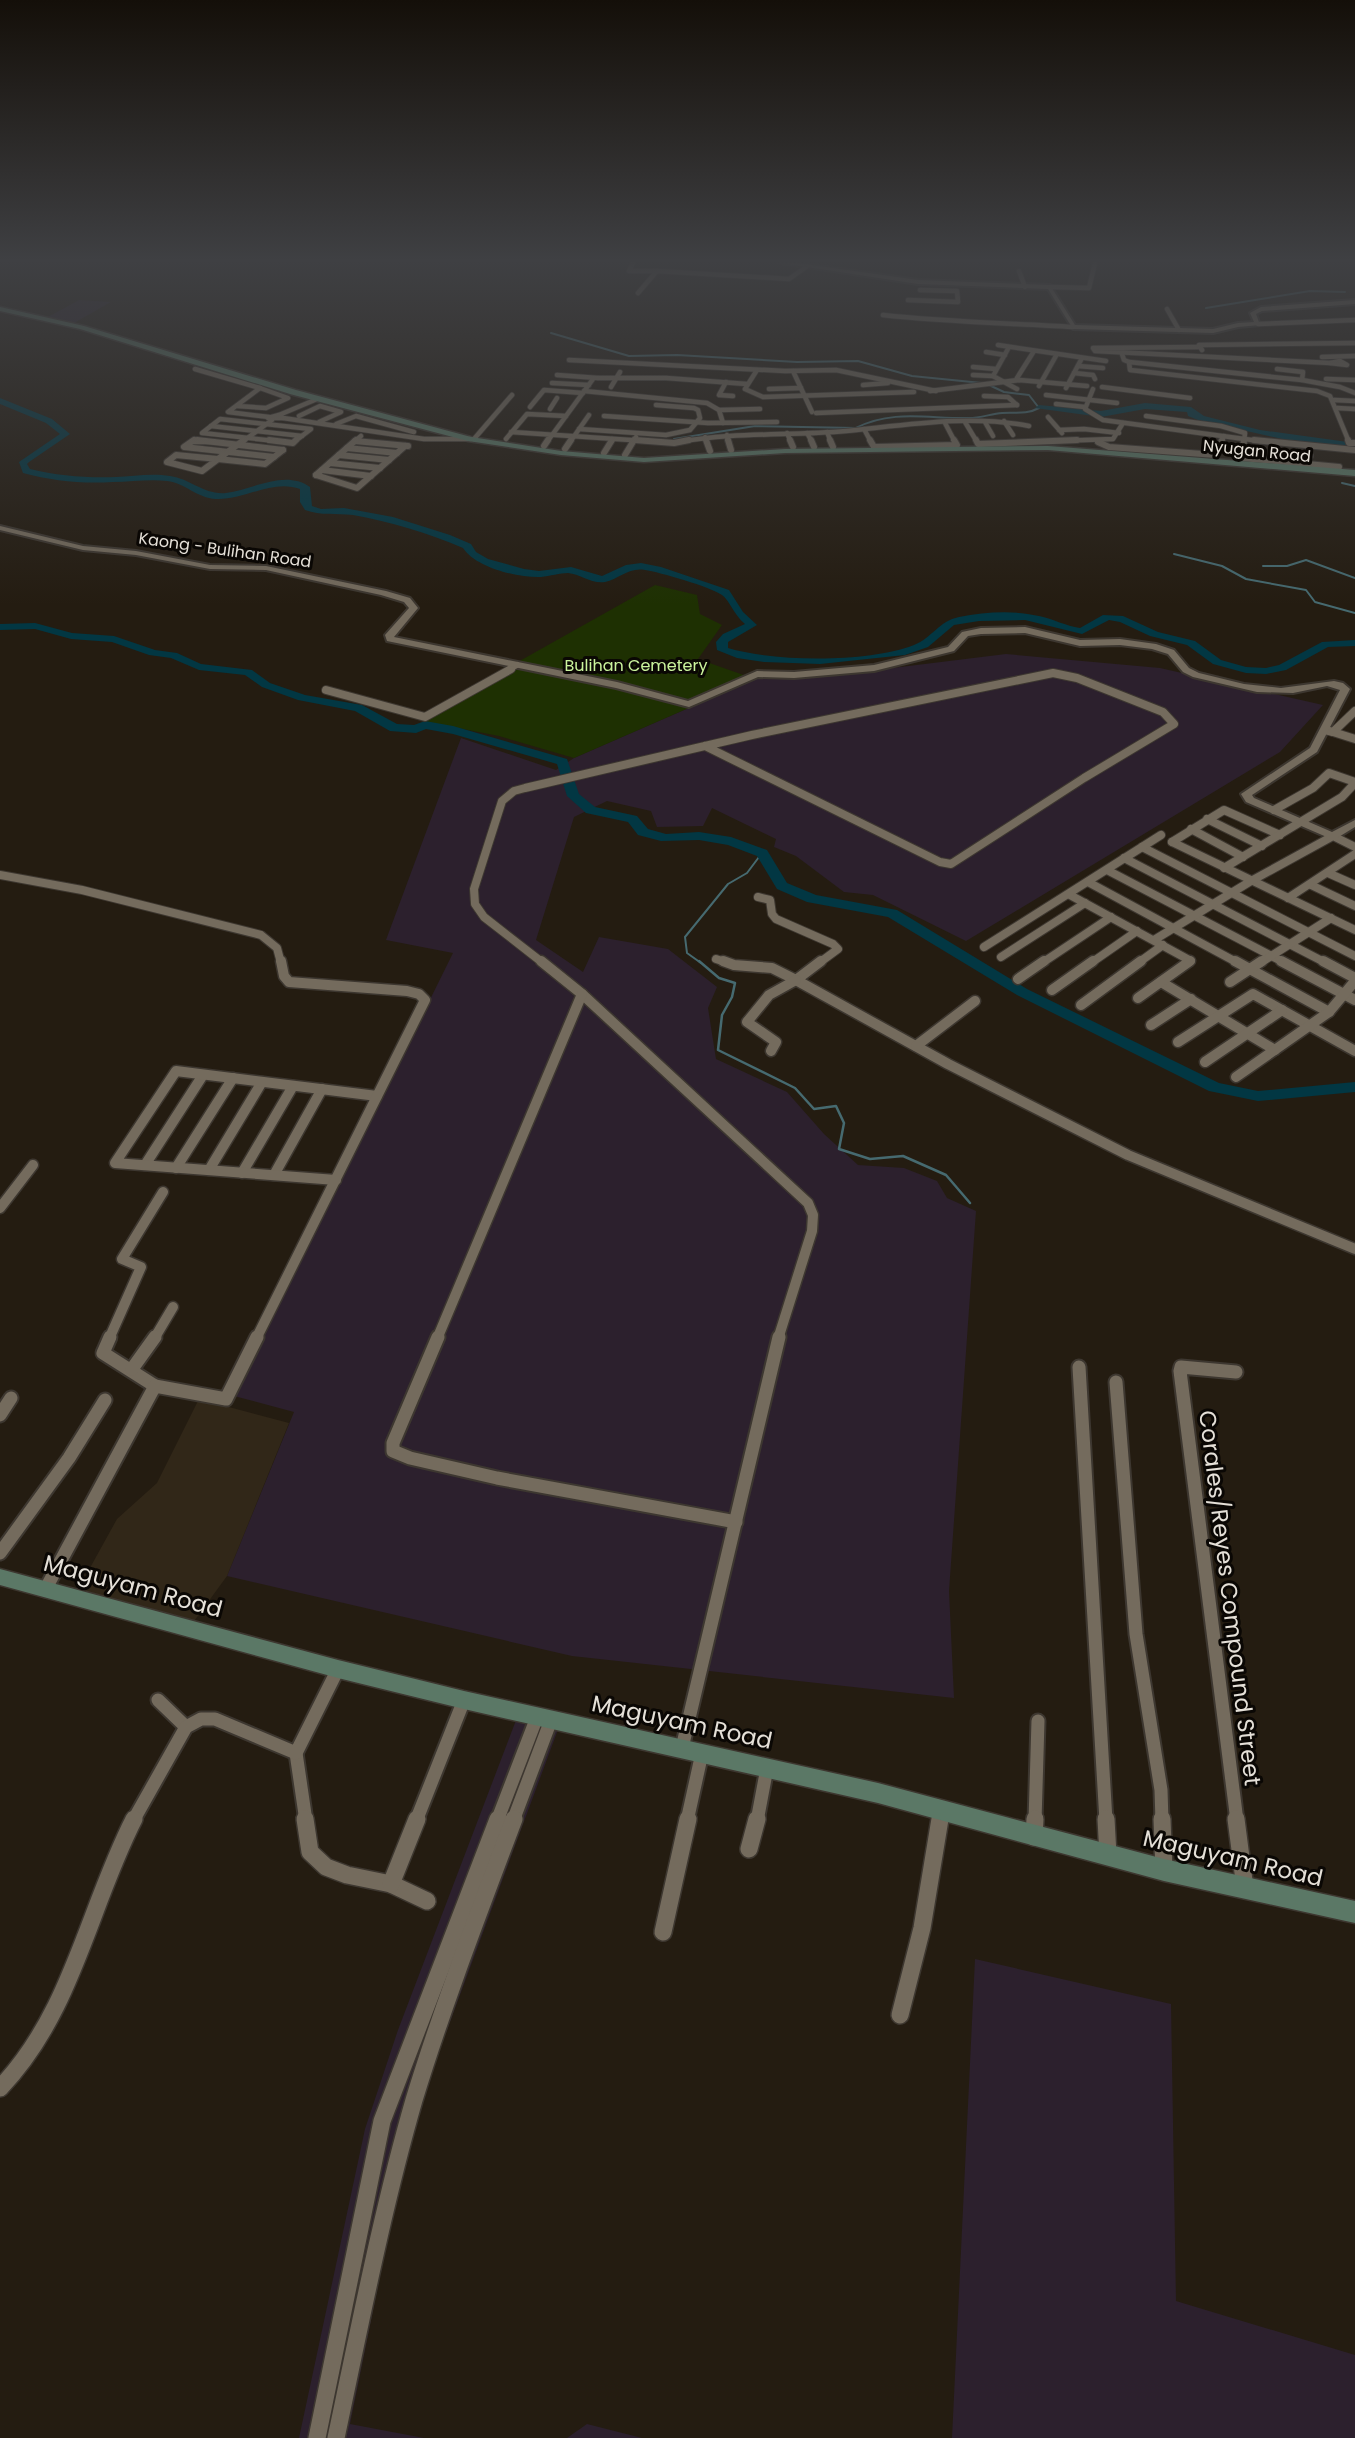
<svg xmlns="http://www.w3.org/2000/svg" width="1355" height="2438" viewBox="0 0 1355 2438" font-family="Poppins,sans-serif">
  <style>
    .industrial { fill: #2c202d }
    .education { fill: #312718 }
    .green { fill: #1e3002 }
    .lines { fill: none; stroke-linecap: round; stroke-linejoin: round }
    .stream-far1 { stroke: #466a70; stroke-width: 2 }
    .stream { stroke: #466a70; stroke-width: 2.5 }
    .river { fill: #023743; fill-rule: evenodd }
    .minor-far5-casing { stroke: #3d3730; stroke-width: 6 }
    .minor-far4-casing { stroke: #3d3730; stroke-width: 8 }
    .minor-far3-casing { stroke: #3d3730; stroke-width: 10 }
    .minor-far2-casing { stroke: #3d3730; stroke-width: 13 }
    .minor-far1-casing { stroke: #3d3730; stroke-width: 17 }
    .minor-casing { stroke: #3d3730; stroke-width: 20 }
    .tertiary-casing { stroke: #3d3730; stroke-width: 4 }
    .secondary-casing { stroke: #3d3730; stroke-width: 3 }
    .minor-far5 { stroke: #746b5d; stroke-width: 4.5 }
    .minor-far4 { stroke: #746b5d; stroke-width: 6 }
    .minor-far3 { stroke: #746b5d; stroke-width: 8 }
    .minor-far2 { stroke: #746b5d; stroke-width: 10 }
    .minor-far1 { stroke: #746b5d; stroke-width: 13 }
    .minor { stroke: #746b5d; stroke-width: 17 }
    .tertiary { fill: #746b5d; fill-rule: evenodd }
    .secondary { fill: #5b7866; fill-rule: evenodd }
    .labels { text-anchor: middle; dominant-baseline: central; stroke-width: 6; stroke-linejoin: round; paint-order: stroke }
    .far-street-label { font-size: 16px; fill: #e5e0d8; stroke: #0a0704 }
    .far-park-label { font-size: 16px; fill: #cbf49d; stroke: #0a0704 }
    .near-street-label { font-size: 23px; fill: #e5e0d8; stroke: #0a0704 }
  </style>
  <rect width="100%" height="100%" fill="#241c11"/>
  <g class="industrial">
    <path d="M79 300 111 302 74 323 48 317Z"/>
    <path d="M1006 654 1160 668 1323 705 1280 752 966 941 873 895 844 892 796 856 774 847 776 839 712 808 703 826 657 827 651 811 607 801 574 817 536 940 583 972 599 937 668 949 717 987 708 1008 716 1059 787 1092 824 1134 858 1165 904 1168 937 1181 947 1198 976 1211 949 1591 954 1698 572 1656 227 1576 294 1412 234 1396 453 953 386 940 461 738 556 770 574 758 755 679 868 671Z"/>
    <path d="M518 1715 560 1724 409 2133 350 2424 424 2438H299L365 2129 398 2030Z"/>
    <path d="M975 1959 1171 2004 1176 2301 1355 2355V2438H952Z"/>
    <path d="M587 2424 642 2438H567Z"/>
  </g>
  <path class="education" d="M199 1399 289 1423 227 1576 192 1624 75 1595 117 1519 157 1483Z"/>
  <path class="green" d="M655 585 697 595 700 614 722 625 698 659 755 679 574 758 499 736 422 721 519 665 516 663Z"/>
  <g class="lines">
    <g class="stream-far1">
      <path d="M1206 308 1310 291 1345 292"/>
      <path d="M551 333 629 356 677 355 797 362 858 361 912 376 982 383"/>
      <path d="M674 439 755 426 856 428C892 409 930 419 969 418 980 418 991 414 1002 413 1015 412 1026 415 1039 408L1029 395 1004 392 989 385"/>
      <path d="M1342 483 1355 486"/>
      <path d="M1174 554 1222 566 1246 579 1306 590 1315 602 1355 613"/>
      <path d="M1263 566H1287L1306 560 1355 578"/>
      <path d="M701 963 687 953 685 937 728 884 747 873 762 853"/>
    </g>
    <path class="stream" d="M699 961 719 978 735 983 732 997 722 1015 718 1050 795 1088 814 1109 836 1106 844 1123 839 1149 870 1159 903 1156 946 1175 970 1203"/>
    <g class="river">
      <path d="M0 398 52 419 70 434 29 462 27 464 30 469C58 476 87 478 116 477 133 476 153 473 170 476 191 479 204 495 226 493 253 490 284 469 310 487L312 506 321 509 344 508 393 517 450 535 471 544 476 552 488 559 524 569 539 571 571 567 602 576 626 565 641 563 661 567 729 590 743 612 757 625 728 642V648C775 662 868 663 914 645 932 638 939 621 959 617 985 612 1013 610 1039 616 1053 619 1066 626 1080 628L1103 615 1123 616 1158 632 1195 641 1221 660 1246 667 1266 668 1279 665 1322 642 1355 640V646L1328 647 1286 670 1266 674 1246 673 1213 664 1187 645 1150 636 1120 622 1109 620 1082 634 1025 620 979 621 954 625 928 647 905 655 820 664 764 662 737 658 717 650 716 642 723 634 745 624C734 615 730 601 722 595 711 587 659 572 645 570 629 567 619 579 605 582 591 584 580 574 568 573 560 573 550 576 541 577 519 578 476 568 463 548 428 533 391 522 353 515 336 513 321 516 305 510L300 502V489C272 479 245 500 216 499 197 498 185 483 167 481 149 479 131 482 113 482 82 484 53 481 23 473L19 462 60 434 46 423 0 404Z"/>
      <path d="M1145 403 1191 407 1204 416 1260 430 1355 443V449L1291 441 1198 420 1188 416 1187 412 1145 409 1101 417 1035 408 1039 405 1101 411Z"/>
      <path d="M35 623 72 633 114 636 155 650 177 653 201 664 252 670 270 683 305 695 362 705 397 724 414 725 425 721 453 726 567 759 579 794 595 807 637 816 648 829 666 834 699 832 731 837 767 850 787 883 816 895 897 910 1027 989 1219 1083 1258 1091 1355 1082V1092L1258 1101 1209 1091 1017 995 888 917 807 902 777 889 757 856 728 845 699 840 661 841 638 835 628 822 586 813 567 796 557 764 453 734 426 729 416 733 390 731 355 711 298 700 262 687 245 675 199 670 171 658 149 655 112 642 71 639 35 629 0 630V624Z"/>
    </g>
    <defs>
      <g id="minor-far5">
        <path d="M633 263 629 271H657"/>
        <path d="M1019 271 1025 287"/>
        <path d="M1050 287 1089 288 1095 263"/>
        <path d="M638 293 657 271 789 279 806 267"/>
        <path d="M908 300 958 302 957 291 920 290"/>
        <path d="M1167 309 1179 330"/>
        <path d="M883 315C946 322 1009 323 1073 327"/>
        <path d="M1258 324 1355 320"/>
        <path d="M998 345 1106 361"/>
        <path d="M1009 347 993 376 1017 389"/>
        <path d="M1200 347 1093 348 1095 351 1331 363"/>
        <path d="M1202 350 1199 345 1355 343"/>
        <path d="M986 352 1005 355"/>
        <path d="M1122 354 1124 360 1129 362 1130 370 1317 391 1330 396 1349 442"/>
        <path d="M1322 357 1355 356"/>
        <path d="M569 360 785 371 836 370 936 391"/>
        <path d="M1340 361 1347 365 1330 363Z"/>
        <path d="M1129 362 1302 380 1340 387 1355 393"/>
        <path d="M1078 366 1103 368"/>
        <path d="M973 367 996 369"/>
        <path d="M195 369 260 388"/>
        <path d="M1277 369 1303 372 1302 380"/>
        <path d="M757 370 745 389 763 397 914 392"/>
        <path d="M793 371 812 412"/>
        <path d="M1074 373 1093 375 1095 379"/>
        <path d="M557 375 598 378"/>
        <path d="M973 375 993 376"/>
        <path d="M598 378H666L747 384"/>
        <path d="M1326 379 1355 380"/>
        <path d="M1019 380 1017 378 1034 351"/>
        <path d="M726 382 719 395 733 396"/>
        <path d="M552 383 589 385"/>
        <path d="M863 385 888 383"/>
        <path d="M1039 386 1057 354"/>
        <path d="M611 387 620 372"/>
        <path d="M1102 387 1190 398"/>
        <path d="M1066 388 1082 358"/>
        <path d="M769 389 801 388"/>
        <path d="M1093 389 1085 409 1103 420 1267 442"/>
        <path d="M584 391 707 403 719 410 723 423"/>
        <path d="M930 391 1019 380 1087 386"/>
        <path d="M1046 395 1117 403"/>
        <path d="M984 396 1008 397 1017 405"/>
        <path d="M1334 400 1355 401"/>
        <path d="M1056 404 1085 407"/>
        <path d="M237 406 266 408 288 398 260 388 228 412 269 417"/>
        <path d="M530 407 544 390 583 393"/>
        <path d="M1337 408 1355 409"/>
        <path d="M550 409 557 398"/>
        <path d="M719 410 760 409"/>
        <path d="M816 413 1017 405"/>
        <path d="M279 415 317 399"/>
        <path d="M279 415 283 418H268Z"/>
        <path d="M299 416 320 406 341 412 319 422"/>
        <path d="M604 416 708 423 777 422"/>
        <path d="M1146 416 1221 426 1245 433 1244 442"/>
        <path d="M1048 417 1062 433"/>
        <path d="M283 418 424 439H471"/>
        <path d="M1004 421 1013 435"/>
        <path d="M965 422 977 442"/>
        <path d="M985 422 993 436"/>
        <path d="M945 423 955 442"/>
        <path d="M336 424 356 416 414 432"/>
        <path d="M211 426 302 436"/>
        <path d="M579 429 666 435 690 430 700 418 698 410 694 408 656 405"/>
        <path d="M864 429 871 442"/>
        <path d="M1059 430 1084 429 1119 433"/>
        <path d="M511 432 661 442"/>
        <path d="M827 432 831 442"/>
        <path d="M787 433 791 442"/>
        <path d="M807 433 812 442"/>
        <path d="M727 435 729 442"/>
        <path d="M705 437 707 442"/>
        <path d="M474 439 512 395"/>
        <path d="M506 439 527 414 566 416"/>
        <path d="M355 441 367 442"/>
        <path d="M191 442H213"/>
        <path d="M242 442 272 420"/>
        <path d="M285 442 202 433 220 419 311 429 294 442"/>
        <path d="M354 442 361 436"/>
        <path d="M547 442 593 379"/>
        <path d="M570 442 589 415"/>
        <path d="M611 442 613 439"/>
        <path d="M633 442 636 437"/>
        <path d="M679 442C734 432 790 436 846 431 906 425 970 414 1029 426"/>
        <path d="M1029 442 1113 439 1123 423"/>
        <path d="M1221 442 1224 436"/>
      </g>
      <g id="minor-far4">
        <path d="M194 440 184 447 274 457"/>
        <path d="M197 440 283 450"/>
        <path d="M269 440 293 443 296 440"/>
        <path d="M635 440 674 443 689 440"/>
        <path d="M706 440 710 451"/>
        <path d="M728 440 731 450"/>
        <path d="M790 440 793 447"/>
        <path d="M811 440 814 447"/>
        <path d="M830 440 833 447"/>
        <path d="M870 440 874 447 957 445 954 440"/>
        <path d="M976 440 978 444 1077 440"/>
        <path d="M1244 440 1242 458 1339 467"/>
        <path d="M1254 440 1355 450"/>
        <path d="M1348 440 1349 443H1355"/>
        <path d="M355 441 408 446"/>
        <path d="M1098 442 1109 447 1216 455 1222 440"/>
        <path d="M544 446 548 440"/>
        <path d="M347 448 397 453"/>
        <path d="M565 449 571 440"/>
        <path d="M604 453 612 440"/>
        <path d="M1287 453 1310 456"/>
        <path d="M176 455 218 459 202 471 167 462Z"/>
        <path d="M339 455 389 460"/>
        <path d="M625 455 634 440"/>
        <path d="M218 459 265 464 283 450"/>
        <path d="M218 459 244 440"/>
        <path d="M330 463 380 468"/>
        <path d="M322 470 371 476"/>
        <path d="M316 475 357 488 405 446"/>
        <path d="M316 475 356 440"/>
        <path d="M508 670 517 665"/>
      </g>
      <g id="minor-far3">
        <path d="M326 690 425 717 511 669"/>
        <path d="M1325 730 1333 732 1355 711"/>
        <path d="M1333 732 1355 739"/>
        <path d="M1274 810 1313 788 1329 773 1355 782"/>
        <path d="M1207 819 1262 846"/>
        <path d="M1191 829 1243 857"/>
        <path d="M1172 842 1355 930"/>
        <path d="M1172 842 1224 810 1280 835"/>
        <path d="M1142 847 1355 956"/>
        <path d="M1124 858 1326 963"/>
        <path d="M1224 868 1342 797 1355 783"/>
        <path d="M1107 870 1285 963"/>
        <path d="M1328 873 1355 885"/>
        <path d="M0 875 82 890 261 935 277 948 281 963"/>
        <path d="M1088 882 1238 963"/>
        <path d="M1311 885 1355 906"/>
        <path d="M1070 895 1191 961 1188 963"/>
        <path d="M758 897 770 900 772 914 776 919 833 944 838 949 819 963"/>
        <path d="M1288 898 1355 854"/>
        <path d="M1154 940 1251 881 1333 836 1355 847"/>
        <path d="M984 947 1161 835"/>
        <path d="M1001 957 1085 903"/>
        <path d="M716 959 728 963"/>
        <path d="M543 963 484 917 475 904 474 889 502 801 514 791 525 788 752 735 1053 673 1077 678 1163 712 1174 724 1084 778 951 864 940 862 705 746"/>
        <path d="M1042 963 1111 917"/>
        <path d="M1091 963 1137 931"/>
        <path d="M1138 963 1163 945"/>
        <path d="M1260 963 1331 918"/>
      </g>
      <g id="minor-far2">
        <path d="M541 961 582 994 808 1203 813 1215 812 1231 778 1339"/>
        <path d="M723 961 734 965 772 968 796 980"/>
        <path d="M821 961 796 980 948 1064 1128 1155 1355 1249"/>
        <path d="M1235 961 1329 1012"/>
        <path d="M1281 961 1355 1000"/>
        <path d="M1323 961 1355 978"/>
        <path d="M1018 979 1044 961"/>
        <path d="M1161 982 1275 1050"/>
        <path d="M1230 982 1262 961"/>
        <path d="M1052 990 1093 961"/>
        <path d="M1138 998 1190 961"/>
        <path d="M1081 1005 1141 961"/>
        <path d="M1151 1025 1191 999"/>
        <path d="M1178 1042 1253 994 1355 1051"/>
        <path d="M916 1046 975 1001"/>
        <path d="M771 1051 776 1042 747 1022 769 995 796 980"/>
        <path d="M1205 1062 1282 1010"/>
        <path d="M1236 1077 1329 1012 1355 981"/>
        <path d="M145 1165 203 1075"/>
        <path d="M176 1168 233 1078"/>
        <path d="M209 1170 262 1082"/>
        <path d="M242 1173 293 1086"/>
        <path d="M274 1175 322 1089"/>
        <path d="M336 1180 115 1163 176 1071 377 1096"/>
        <path d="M0 1208 33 1165"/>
        <path d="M109 1339 141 1267 122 1259 163 1192"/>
        <path d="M154 1339 173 1307"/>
        <path d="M256 1339 425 1000 419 994 407 991 289 982 284 976 281 961"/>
        <path d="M437 1339 582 994"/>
      </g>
      <g id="minor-far1">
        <path d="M110 1337 103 1353 155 1386"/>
        <path d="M438 1337 393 1443V1451L410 1458 497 1478 736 1522"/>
        <path d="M1079 1367 1106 1821"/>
        <path d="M132 1369 155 1337"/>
        <path d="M1236 1372 1181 1367 1180 1371 1237 1821"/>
        <path d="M1116 1382 1136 1634 1161 1790 1162 1821"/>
        <path d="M0 1415 11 1398"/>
        <path d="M0 1553 69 1458 105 1400"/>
        <path d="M45 1590 155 1386 226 1399 257 1337"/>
        <path d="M158 1700 186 1727"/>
        <path d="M682 1748 779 1337"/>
        <path d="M296 1753 306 1821"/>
        <path d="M133 1821 186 1727 201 1719H215L296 1753 338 1669"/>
        <path d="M416 1821 464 1700"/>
        <path d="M497 1821 537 1717"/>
        <path d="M513 1821 551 1720"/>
        <path d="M687 1821 702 1753"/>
        <path d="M757 1821 767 1768"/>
        <path d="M939 1821 941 1810"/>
        <path d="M1035 1821 1038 1721"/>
      </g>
      <g id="minor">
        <path d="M305 1819 310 1852 326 1867 347 1875 391 1884 427 1901"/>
        <path d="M1106 1819 1108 1855"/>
        <path d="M1162 1819 1164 1870"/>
        <path d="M1236 1819 1245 1888"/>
        <path d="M1034 1837 1035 1819"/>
        <path d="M749 1849 757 1819"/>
        <path d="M391 1884 417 1819"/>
        <path d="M663 1932 688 1819"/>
        <path d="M900 2015 922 1928 940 1819"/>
        <path d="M0 2088C72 2013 88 1909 134 1819"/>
        <path d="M317 2438 382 2121 498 1819"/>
        <path d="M336 2438C360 2325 382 2211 414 2100 443 2005 479 1912 514 1819"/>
      </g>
      <g id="tertiary">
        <path d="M781 263H798L918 280 1050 285 1075 325 1213 329 1238 323 1254 322 1250 313 1261 307 1355 300V304L1262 311 1256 314 1260 325 1238 327 1213 333 1073 329 1048 289 918 284Z"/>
        <path d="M0 526 83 546 136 551 210 565 266 566 386 591 410 598 418 608 394 637 617 682 688 701 757 671 794 672 874 665 948 647 962 632 981 628 1025 627 1080 640 1120 639 1156 644 1174 650 1189 668 1199 673 1244 684 1281 688 1334 681 1343 683 1350 689 1317 752 1252 795 1254 798 1332 832 1355 820V827L1337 838H1329L1246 802 1241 794 1310 748 1340 690 1327 686 1293 693 1257 692 1193 677 1183 672 1168 654 1152 649 1120 645 1080 646 1025 633 981 634 968 636 954 651 874 671 794 678 758 677 689 707 616 688 387 641 385 635 409 608 404 602 381 595 266 570 210 569 136 555 83 550 0 530Z"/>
      </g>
      <g id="secondary">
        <path d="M0 307 84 326 296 390 471 437 561 451 644 458 785 449 1048 446 1355 470V476L1048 450 785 453 644 462 561 455 468 441 290 394 80 329 0 311Z"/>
        <path d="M0 1569 338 1660 464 1691 878 1783 1164 1859 1355 1901V1923L1164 1881 878 1803 464 1709 338 1678 0 1585Z"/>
      </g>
    </defs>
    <use href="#minor-far5" class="minor-far5-casing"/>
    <use href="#minor-far4" class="minor-far4-casing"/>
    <use href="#minor-far3" class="minor-far3-casing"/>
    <use href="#minor-far2" class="minor-far2-casing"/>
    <use href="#minor-far1" class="minor-far1-casing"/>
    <use href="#minor" class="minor-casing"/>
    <use href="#tertiary" class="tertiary-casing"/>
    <use href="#secondary" class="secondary-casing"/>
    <use href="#minor-far5" class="minor-far5"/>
    <use href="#minor-far4" class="minor-far4"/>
    <use href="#minor-far3" class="minor-far3"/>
    <use href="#minor-far2" class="minor-far2"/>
    <use href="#minor-far1" class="minor-far1"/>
    <use href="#minor" class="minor"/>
    <use href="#tertiary" class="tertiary"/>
    <use href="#secondary" class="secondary"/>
  </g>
  <linearGradient id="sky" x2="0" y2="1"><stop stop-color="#140f09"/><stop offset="0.43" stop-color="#3f4043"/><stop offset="1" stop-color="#3f4043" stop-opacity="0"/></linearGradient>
  <rect width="1355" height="605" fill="url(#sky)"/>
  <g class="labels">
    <g class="far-street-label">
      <text transform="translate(1257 451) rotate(6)">Nyugan Road</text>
      <text transform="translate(225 550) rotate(8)">Kaong - Bulihan Road</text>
    </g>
    <g class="far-park-label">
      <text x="636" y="665">Bulihan Cemetery</text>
    </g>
    <g class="near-street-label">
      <text transform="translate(133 1586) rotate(15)">Maguyam Road</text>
      <text transform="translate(1230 1598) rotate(83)">Corales/Reyes Compound Street</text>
      <text transform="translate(682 1722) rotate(12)">Maguyam Road</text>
      <text transform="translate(1233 1858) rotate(13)">Maguyam Road</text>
    </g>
  </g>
</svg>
